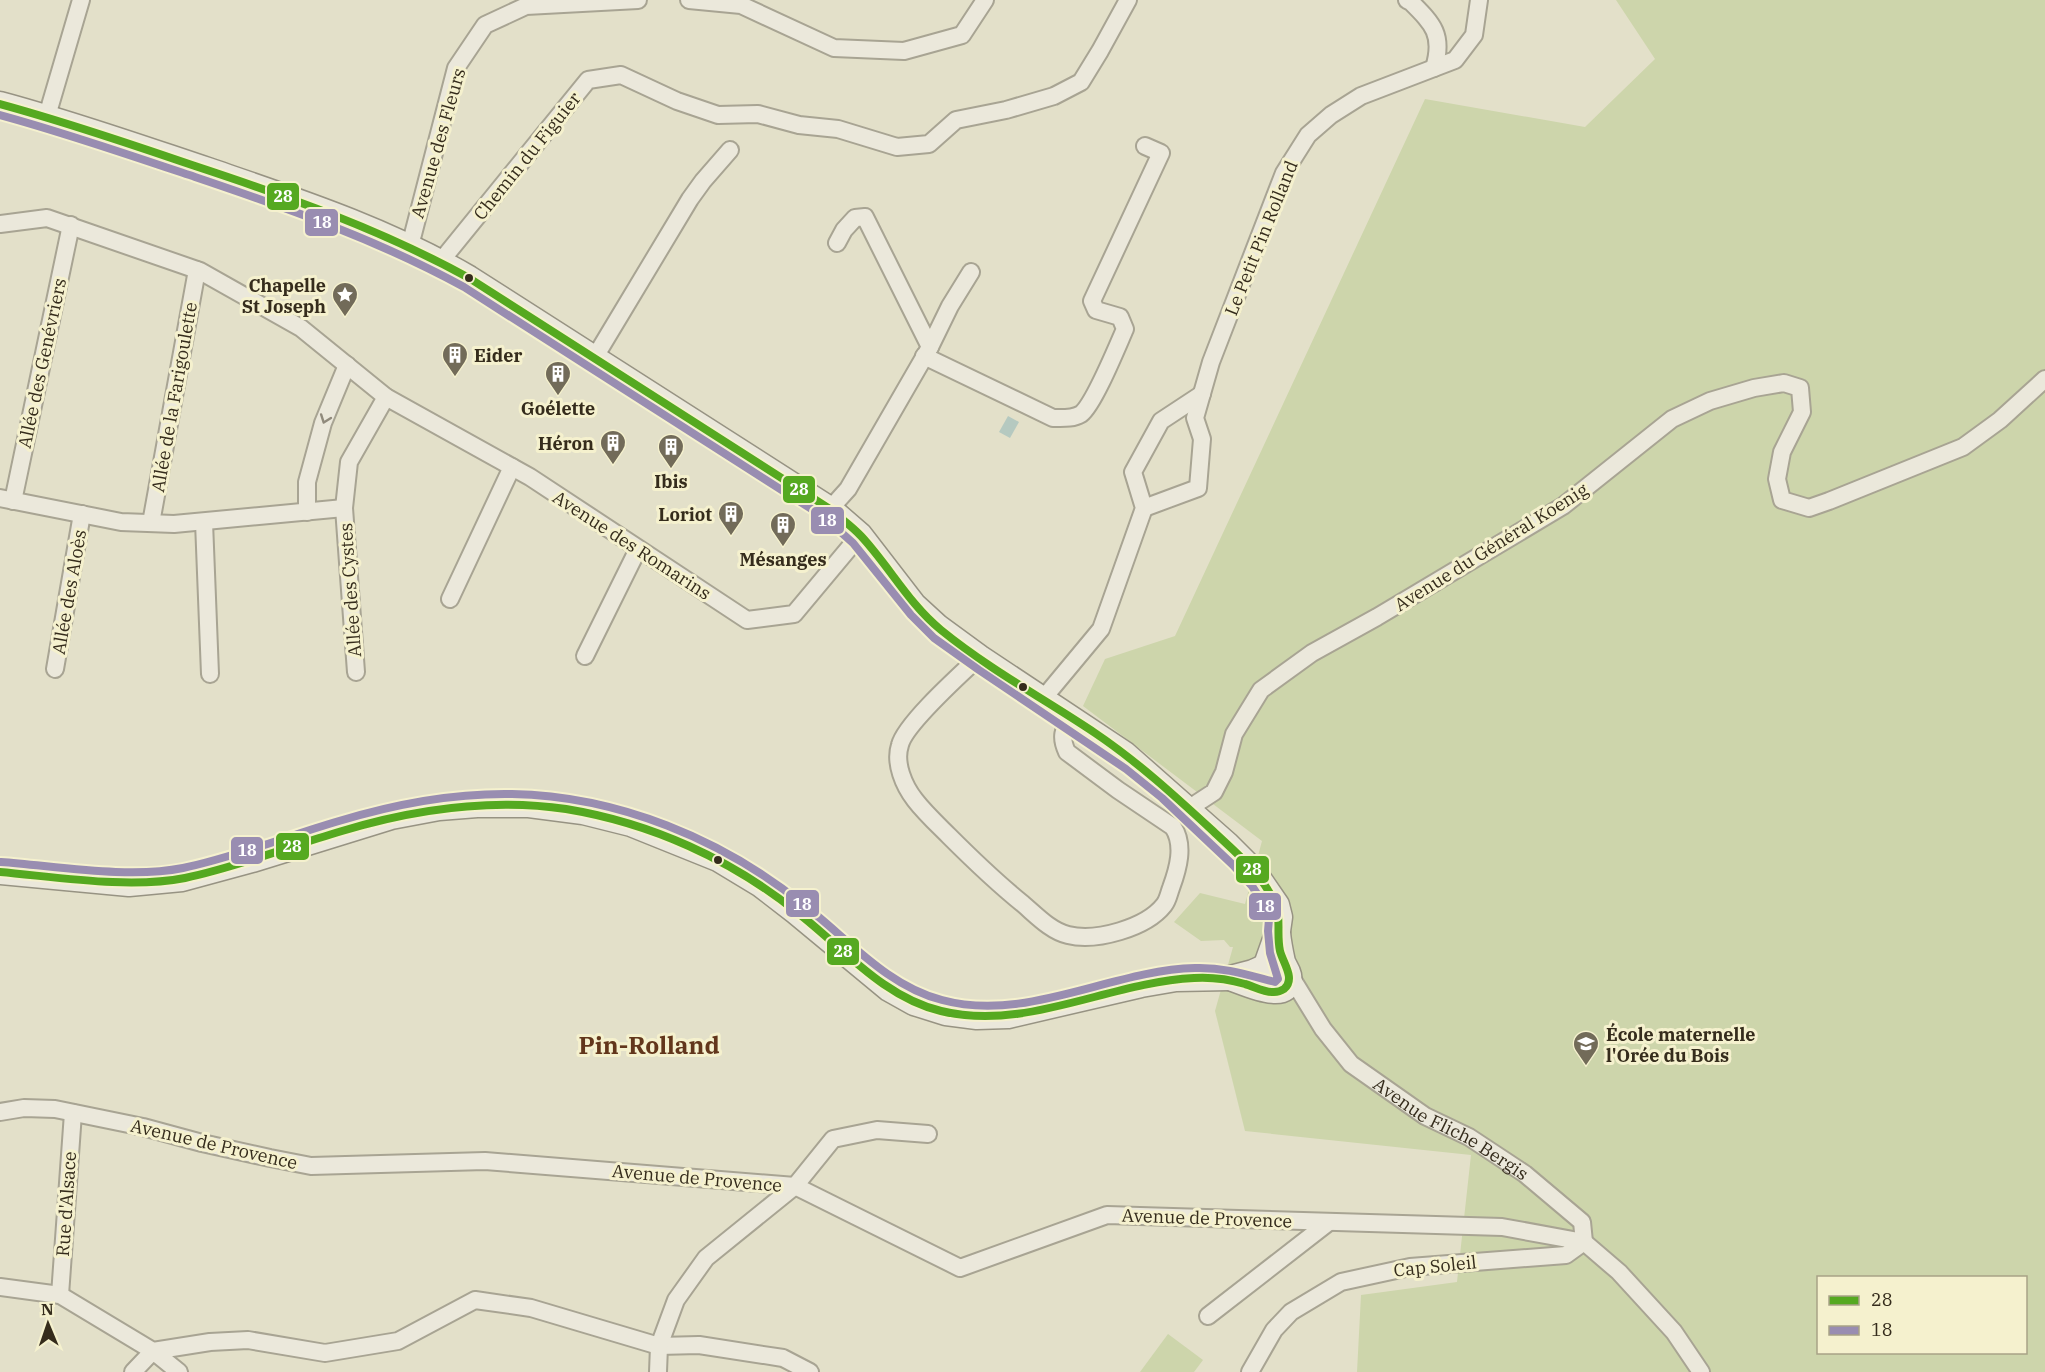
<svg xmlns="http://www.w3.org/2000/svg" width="2045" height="1372" viewBox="0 0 2045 1372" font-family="'IBM Plex Serif',serif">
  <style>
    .green { fill: #cdd5ab; fill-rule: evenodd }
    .water { fill: #b5c9c0 }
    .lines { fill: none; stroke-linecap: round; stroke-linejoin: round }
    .street-casing { stroke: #a8a493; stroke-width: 20 }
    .secondary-casing { stroke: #979383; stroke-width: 27 }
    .street { stroke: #ebe8db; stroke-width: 16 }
    .secondary { stroke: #ebe8db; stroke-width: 24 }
    .bus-1-casing { stroke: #f5f1ce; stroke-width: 12 }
    .bus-2-casing { stroke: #f5f1ce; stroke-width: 12 }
    .bus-1 { stroke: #55a920; stroke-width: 8 }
    .bus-2 { stroke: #998db1; stroke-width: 8 }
    .oneway { stroke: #908a7c }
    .bus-dot { fill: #352c1c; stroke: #f5f1ce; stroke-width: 2 }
    .labels { text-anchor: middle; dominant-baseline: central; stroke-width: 6; stroke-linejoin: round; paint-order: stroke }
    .street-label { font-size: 18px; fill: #352c1c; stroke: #f5f1ce }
    .poi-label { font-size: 18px; font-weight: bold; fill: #352c1c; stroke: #f5f1ce; text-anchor: end }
    .district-label { font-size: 24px; font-weight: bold; fill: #62361b; stroke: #f5f1ce }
    .line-badge { stroke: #f5f1ce; stroke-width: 2 }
    .badge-label { font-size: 16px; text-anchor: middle; font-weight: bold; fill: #fff }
  </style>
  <rect width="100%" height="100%" fill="#e3e0c9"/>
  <g class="green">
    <path d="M1616 0H2045V1372H1357L1361 1295 1457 1282 1471 1155 1245 1131 1215 1011 1233 947H1230L1224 940 1201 941 1174 922 1200 893 1245 904 1262 841 1083 706 1105 659 1175 636 1425 99 1585 127 1655 59ZM1818 1278H2026V1352H1818Z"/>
    <path d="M1168 1334 1203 1360 1194 1372H1140Z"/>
  </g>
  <path class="water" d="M1008 416 1019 422 1010 438 999 432Z"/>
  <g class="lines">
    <defs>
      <g id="street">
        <path d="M689 0 741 5 834 48 904 51 962 35 985 0"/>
        <path d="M1407 0 1411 2C1433 24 1444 35 1434 68"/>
        <path d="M47 116 81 0"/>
        <path d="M0 224 47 218 200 271 301 328 386 397 530 477 747 620 794 614 860 535"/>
        <path d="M837 243 844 230 855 218 865 217 930 347"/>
        <path d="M410 246 456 68 485 25 526 6 638 0"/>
        <path d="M441 261 588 80 621 75 677 101 718 115 758 114 799 125 838 129 897 147 929 144 956 120 1006 110 1054 96 1081 82 1100 51 1128 0"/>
        <path d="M924 356 1053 418C1062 418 1073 419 1081 414 1094 404 1117 347 1125 329L1120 317 1096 310 1092 301 1161 153 1145 146"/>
        <path d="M595 357 690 199 703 181 730 150"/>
        <path d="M0 498 121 522 174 524 344 508"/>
        <path d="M13 501 71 225"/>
        <path d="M1144 508 1198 488 1202 439 1195 418 1211 362 1284 173 1308 135 1331 115 1361 96 1455 60 1474 35 1479 0"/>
        <path d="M830 509 848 489 930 347 950 306 971 272"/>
        <path d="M307 512V482L323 423 347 365"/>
        <path d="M204 522 210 674"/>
        <path d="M151 523 197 270"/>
        <path d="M450 599 512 467"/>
        <path d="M585 656 638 549"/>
        <path d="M979 657C961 674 905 724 900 745 894 763 904 786 915 800 925 813 938 825 949 836 973 860 997 883 1023 904 1037 916 1051 931 1068 935 1096 942 1146 928 1164 905 1168 900 1169 893 1171 888 1178 869 1185 845 1173 827L1118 790 1067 752C1060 737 1063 730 1071 717"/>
        <path d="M55 669 82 514"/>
        <path d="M356 672 344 508 349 462 386 397"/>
        <path d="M1042 700 1101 629 1144 508 1133 472 1161 421 1202 394"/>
        <path d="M1188 809 1214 792 1224 772 1234 734 1261 690 1312 653 1377 617 1563 506 1672 419 1710 401 1754 388 1784 383 1800 388 1802 412 1782 452 1777 479 1782 500 1809 508 1829 501 1963 447 2000 420 2045 379"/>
        <path id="s1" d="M1288 972 1323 1029 1351 1064 1425 1116 1469 1137 1525 1174 1582 1222 1584 1242"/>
        <path d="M0 1112 24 1108 55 1109 143 1127 202 1143 270 1158 311 1166 485 1161 795 1186 960 1268 1107 1215 1502 1227 1584 1242 1619 1272 1674 1332 1701 1372"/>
        <path d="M0 1287 60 1295 153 1351 210 1342 248 1340 325 1353 398 1341 475 1300 531 1308 659 1346 699 1345 783 1358 810 1372"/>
        <path d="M60 1295 73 1113"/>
        <path d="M1208 1316 1329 1222"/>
        <path d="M133 1372 153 1351 179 1372"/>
        <path d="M658 1372 659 1346 676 1300 706 1258 795 1186 833 1139 877 1130 928 1134"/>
        <path d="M1250 1372 1274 1330 1291 1312 1341 1282 1410 1267 1566 1255 1584 1242"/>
      </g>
      <g id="secondary">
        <path d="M0 104C71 123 139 147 208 170 298 201 387 230 469 278L830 509 860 535 914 605 938 627 979 657 1125 754 1227 844 1253 870 1277 905 1280 917 1278 931 1266 965"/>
        <path d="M0 872 129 884 182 879 252 860 391 817 439 808 477 805H529L583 812 631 824 718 859 761 885 796 912 889 989 914 1003 946 1013 977 1017 1008 1016 1141 985 1176 979 1230 978 1253 972 1262 968"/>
        <path d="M1230 978C1243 982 1294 1007 1289 975 1288 970 1285 967 1283 962 1281 953 1279 943 1278 933"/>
      </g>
    </defs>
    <use href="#street" class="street-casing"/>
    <use href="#secondary" class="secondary-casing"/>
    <use href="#street" class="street"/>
    <use href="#secondary" class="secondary"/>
    <defs>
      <path id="bus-1" d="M0 104C66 122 131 144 195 166 289 197 382 230 469 278L830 509C840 518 852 526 861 536 889 566 909 604 941 630 989 669 1044 699 1095 733 1138 762 1175 796 1213 831 1235 852 1261 873 1274 901 1282 918 1276 933 1280 951 1283 963 1296 979 1284 989 1281 991 1278 992 1274 992 1265 993 1253 986 1245 984 1228 979 1211 977 1194 978 1109 982 1026 1032 941 1011 883 997 843 948 798 913 731 859 651 823 566 809 490 798 415 809 342 831 290 846 238 867 185 878 129 889 57 877 0 872"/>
      <path id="bus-2" d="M0 115C66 133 130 155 195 177 287 208 378 240 464 287L824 517 853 543 911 615 934 638 979 670 1126 769 1162 798 1233 865 1252 886 1265 906 1269 919 1268 931 1270 953 1278 979 1275 982C1248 975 1224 967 1195 968 1111 970 1027 1023 942 1000 887 986 848 939 804 905 722 839 618 796 512 794 453 793 395 804 339 821 287 836 236 857 183 868 129 879 56 866 1 862"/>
    </defs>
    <use href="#bus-1" class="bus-1-casing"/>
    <use href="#bus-2" class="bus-2-casing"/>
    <use href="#bus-1" class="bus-1"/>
    <use href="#bus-2" class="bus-2"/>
  </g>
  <defs><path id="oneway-chevron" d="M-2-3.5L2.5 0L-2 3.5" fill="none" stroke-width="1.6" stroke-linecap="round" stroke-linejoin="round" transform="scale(1.5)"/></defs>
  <use class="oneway" href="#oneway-chevron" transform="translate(325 419) rotate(110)"/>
  <defs>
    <symbol id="sight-pin" viewBox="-11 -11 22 30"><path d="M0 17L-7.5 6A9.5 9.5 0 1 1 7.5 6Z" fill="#726b59" stroke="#f5f1ce"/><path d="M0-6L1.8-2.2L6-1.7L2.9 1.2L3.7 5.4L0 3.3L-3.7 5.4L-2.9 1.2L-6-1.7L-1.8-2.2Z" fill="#fff"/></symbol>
    <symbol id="building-pin" viewBox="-11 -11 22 30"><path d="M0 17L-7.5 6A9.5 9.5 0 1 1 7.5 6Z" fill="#726b59" stroke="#f5f1ce"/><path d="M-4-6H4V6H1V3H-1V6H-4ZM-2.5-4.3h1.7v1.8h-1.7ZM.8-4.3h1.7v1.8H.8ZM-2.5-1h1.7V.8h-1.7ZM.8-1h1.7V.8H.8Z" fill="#fff"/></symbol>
    <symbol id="school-pin" viewBox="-11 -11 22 30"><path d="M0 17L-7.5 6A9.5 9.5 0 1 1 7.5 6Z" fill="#726b59" stroke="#f5f1ce"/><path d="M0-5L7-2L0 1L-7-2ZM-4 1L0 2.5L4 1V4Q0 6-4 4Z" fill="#fff"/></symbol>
  </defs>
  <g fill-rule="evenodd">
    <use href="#sight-pin" x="330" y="280" width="30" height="40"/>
    <use href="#building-pin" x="440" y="340" width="30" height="40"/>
    <use href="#building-pin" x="543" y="359" width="30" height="40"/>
    <use href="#building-pin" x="598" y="428" width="30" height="40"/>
    <use href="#building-pin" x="656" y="432" width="30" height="40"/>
    <use href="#building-pin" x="716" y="499" width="30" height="40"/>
    <use href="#building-pin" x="768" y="510" width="30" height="40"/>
    <use href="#school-pin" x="1571" y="1029" width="30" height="40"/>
  </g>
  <g class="bus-dot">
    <circle cx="469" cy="278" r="5"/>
    <circle cx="1023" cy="687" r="5"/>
    <circle cx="718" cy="860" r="5"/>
  </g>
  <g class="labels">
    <g class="street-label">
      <text transform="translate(438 143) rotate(-74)">Avenue des Fleurs</text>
      <text transform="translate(527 156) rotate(-51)">Chemin du Figuier</text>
      <text transform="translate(1261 238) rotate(-68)">Le Petit Pin Rolland</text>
      <text transform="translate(42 363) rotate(-78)">Allée des Genévriers</text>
      <text transform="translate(174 397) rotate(-80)">Allée de la Farigoulette</text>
      <text transform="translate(632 545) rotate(33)">Avenue des Romarins</text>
      <text transform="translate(1491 547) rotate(-32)">Avenue du Général Koenig</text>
      <text transform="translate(350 590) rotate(-94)">Allée des Cystes</text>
      <text transform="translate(69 592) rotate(-80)">Allée des Aloès</text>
      <text stroke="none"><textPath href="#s1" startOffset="231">Avenue Fliche Bergis</textPath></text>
      <text transform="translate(214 1144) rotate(13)">Avenue de Provence</text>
      <text transform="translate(697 1178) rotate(5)">Avenue de Provence</text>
      <text transform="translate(66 1204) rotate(-86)">Rue d'Alsace</text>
      <text transform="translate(1207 1218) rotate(2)">Avenue de Provence</text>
      <text transform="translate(1435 1266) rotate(-6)">Cap Soleil</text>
    </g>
    <g class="poi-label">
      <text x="326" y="285">Chapelle<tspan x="326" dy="21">St Joseph</tspan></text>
      <text x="474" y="355" text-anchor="start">Eider</text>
      <text x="558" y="408" text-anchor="middle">Goélette</text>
      <text x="594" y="443">Héron</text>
      <text x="671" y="481" text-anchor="middle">Ibis</text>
      <text x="712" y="514">Loriot</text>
      <text x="783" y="559" text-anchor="middle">Mésanges</text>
      <text x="1606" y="1034" text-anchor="start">École maternelle<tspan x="1606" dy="21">l'Orée du Bois</tspan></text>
    </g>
    <g class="district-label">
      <text x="649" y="1045">Pin-Rolland</text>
    </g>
  </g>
  <g class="line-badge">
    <rect x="266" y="182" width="34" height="29" rx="6" fill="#55a920"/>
    <rect x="304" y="208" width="35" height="29" rx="6" fill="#998db1"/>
    <rect x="782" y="475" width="34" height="29" rx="6" fill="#55a920"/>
    <rect x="810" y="506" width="35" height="29" rx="6" fill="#998db1"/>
    <rect x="275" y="832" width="35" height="29" rx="6" fill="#55a920"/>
    <rect x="230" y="836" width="34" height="29" rx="6" fill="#998db1"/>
    <rect x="1235" y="855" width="35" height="29" rx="6" fill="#55a920"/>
    <rect x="785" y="889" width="35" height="29" rx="6" fill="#998db1"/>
    <rect x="1248" y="892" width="34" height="29" rx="6" fill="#998db1"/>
    <rect x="826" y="937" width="34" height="29" rx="6" fill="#55a920"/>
  </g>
  <g class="badge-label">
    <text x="283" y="202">28</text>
    <text x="322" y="228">18</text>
    <text x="799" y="495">28</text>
    <text x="827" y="526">18</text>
    <text x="292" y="852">28</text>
    <text x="247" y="856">18</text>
    <text x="1252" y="875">28</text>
    <text x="802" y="910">18</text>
    <text x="1265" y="912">18</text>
    <text x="843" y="957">28</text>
  </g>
  <rect x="1817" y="1276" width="210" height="78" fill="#f5f1ce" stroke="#a8a287" stroke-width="1.5"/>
  <rect x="1829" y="1296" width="30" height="9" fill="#55a920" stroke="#a8a287" stroke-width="1.5"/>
  <text x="1871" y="1306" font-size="18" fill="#352c1c">28</text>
  <rect x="1829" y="1326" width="30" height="9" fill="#998db1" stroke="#a8a287" stroke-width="1.5"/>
  <text x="1871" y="1336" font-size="18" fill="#352c1c">18</text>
  <g transform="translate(48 1324) rotate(358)" stroke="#f5f1ce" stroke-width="4.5" paint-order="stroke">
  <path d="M0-4.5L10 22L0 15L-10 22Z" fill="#352c1c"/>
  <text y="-9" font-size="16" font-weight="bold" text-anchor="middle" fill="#352c1c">N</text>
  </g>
</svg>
